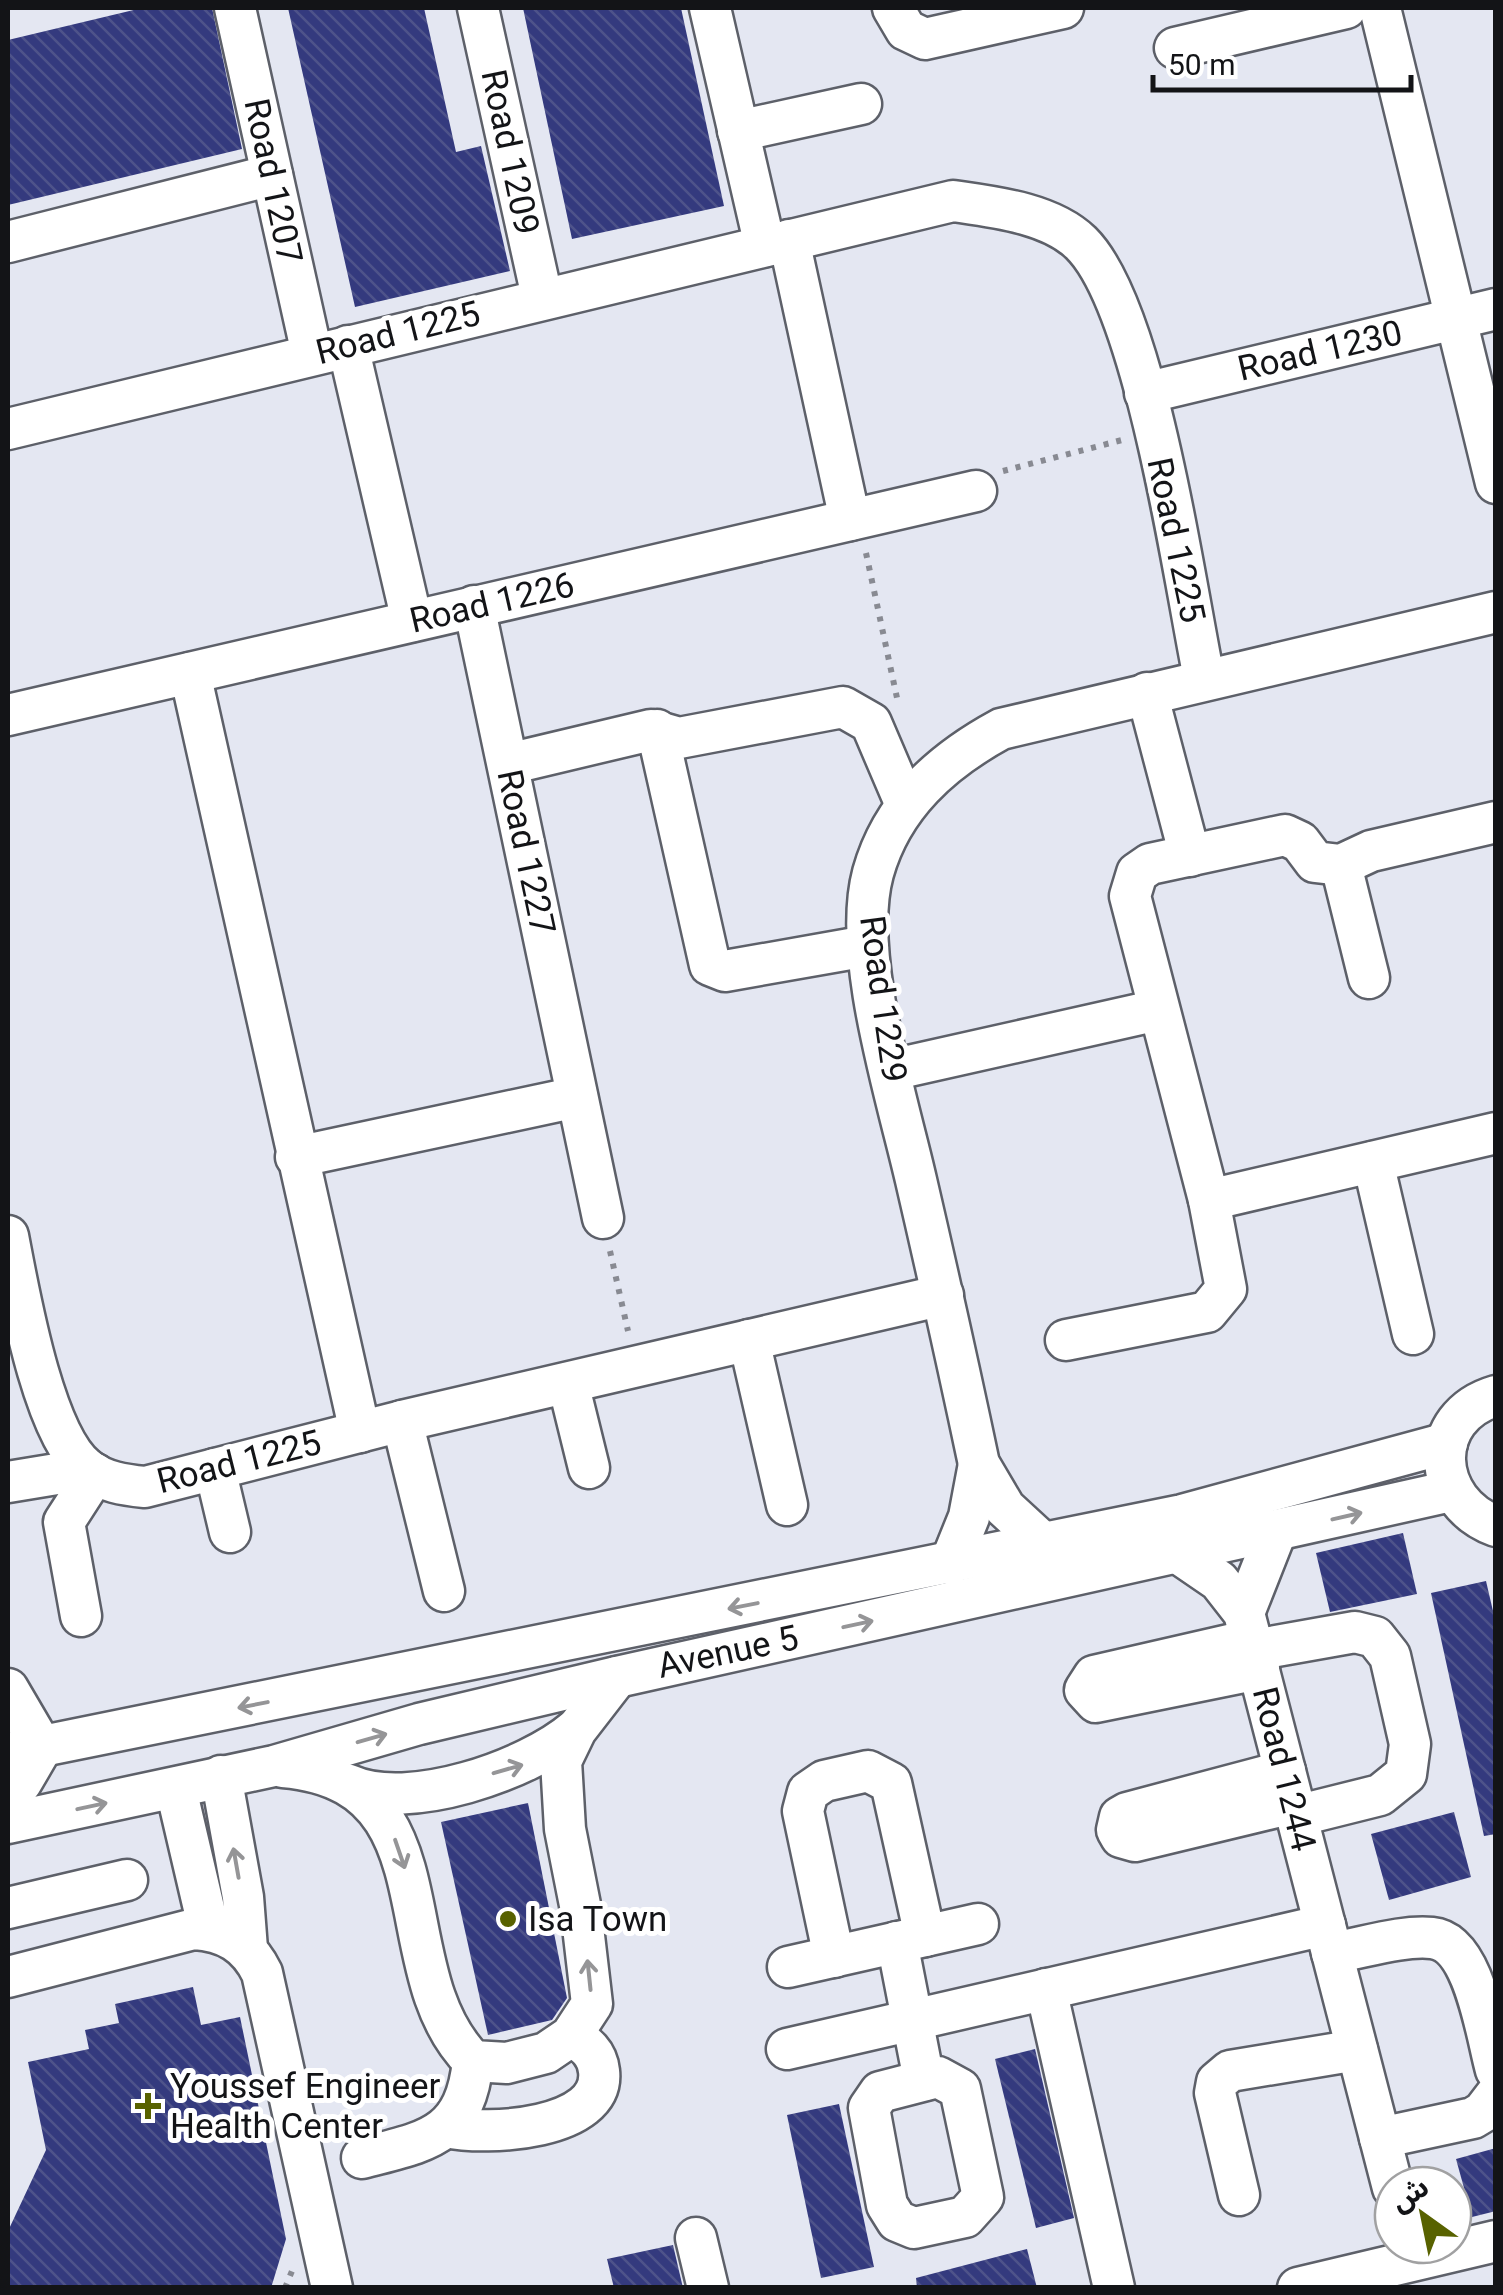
<svg xmlns="http://www.w3.org/2000/svg" width="1503" height="2295" viewBox="0 0 1503 2295" font-family="Roboto,'Noto Sans Arabic',sans-serif">
  <style>
    .building { fill: url(#building-back-hatch) }
    .lines { fill: none; stroke-linecap: round; stroke-linejoin: round }
    .minor-casing { stroke: #5d6069; stroke-width: 45 }
    .path { stroke: #888a92; stroke-width: 6; stroke-dasharray: 5 8; stroke-linecap: butt }
    .minor { stroke: #fff; stroke-width: 40 }
    .oneway { stroke: #959597 }
    .poi-dot { fill: #586200; stroke: #fff; stroke-width: 4 }
    .labels { text-anchor: middle; dominant-baseline: central; stroke-width: 10; stroke-linejoin: round; paint-order: stroke }
    .street-label { font-size: 35px; fill: #131417; stroke: #fff }
    .poi-label { font-size: 35px; fill: #131417; stroke: #fff; text-anchor: start }
  </style>
  <defs>
    <pattern id="building-back-hatch" width="6" height="6" patternUnits="userSpaceOnUse" patternTransform="scale(2.5)"><rect width="6" height="6" fill="#343a7e"/><path d="M-1 5l2 2M0 0l6 6M5-1l2 2" fill="none" stroke="#4e538a"/></pattern>
  </defs>
  <rect width="100%" height="100%" fill="#e4e7f2"/>
  <g class="building">
    <path d="M142 8H212L242 149 8 205V40Z"/>
    <path d="M288 8H424L456 152 481 146 510 271 355 307Z"/>
    <path d="M523 8H681L724 206 572 239Z"/>
    <path d="M1403 1533 1417 1594 1330 1612 1316 1553Z"/>
    <path d="M1486 1581 1496 1624V1834L1484 1836 1431 1593Z"/>
    <path d="M528 1803 567 1998 552 2020 488 2035 441 1822Z"/>
    <path d="M1454 1812 1471 1877 1389 1900 1371 1834Z"/>
    <path d="M193 1987 201 2025 240 2017 286 2239 271 2288H8V2231L46 2150 28 2062 89 2049 85 2030 119 2023 115 2004Z"/>
    <path d="M1035 2049 1074 2218 1036 2228 995 2059Z"/>
    <path d="M839 2104 874 2267 821 2278 787 2115Z"/>
    <path d="M1496 2148V2211L1472 2217 1456 2159Z"/>
    <path d="M673 2245 683 2288H614L607 2259Z"/>
    <path d="M1027 2249 1037 2288H917L916 2278Z"/>
  </g>
  <g class="lines">
    <defs>
      <g id="minor">
        <path d="M235 8 312 354"/>
        <path d="M478 8 542 297"/>
        <path d="M710 8 765 246"/>
        <path d="M893 8 906 30 925 39 1063 8"/>
        <path d="M1380 8 1496 483"/>
        <path d="M1175 48 1346 8"/>
        <path d="M738 131 861 104"/>
        <path d="M789 240 850 520"/>
        <path d="M8 242 272 175"/>
        <path d="M348 346 412 621"/>
        <path d="M1145 393 1496 309"/>
        <path d="M8 429 953 201C994 207 1050 213 1081 243 1146 307 1184 580 1204 678"/>
        <path d="M474 606 603 1218"/>
        <path d="M190 673 360 1432"/>
        <path d="M1147 693 1190 856"/>
        <path d="M8 715 976 491"/>
        <path d="M657 730 710 965 725 971 867 946"/>
        <path d="M508 764 651 730 679 738 843 707 871 723 906 805"/>
        <path d="M1341 865 1369 978"/>
        <path d="M891 1070 1158 1010"/>
        <path d="M296 1157 577 1097"/>
        <path d="M1373 1162 1413 1334"/>
        <path d="M1209 1200 1496 1133"/>
        <path d="M8 1236C19 1293 43 1435 87 1469 104 1482 124 1485 145 1487L402 1421 943 1295"/>
        <path d="M749 1340 787 1505"/>
        <path d="M1066 1340 1207 1312 1226 1289 1209 1200 1130 896 1137 873 1150 864 1285 835 1300 842 1315 862 1341 865 1371 851 1496 822"/>
        <path d="M568 1383 589 1468"/>
        <path d="M1496 1396C1425 1417 1431 1502 1496 1526"/>
        <path d="M402 1421 444 1591"/>
        <path d="M215 1469 230 1532"/>
        <path d="M8 1482 87 1469"/>
        <path d="M1043 1543 1005 1508 979 1464C959 1369 938 1275 916 1180 897 1097 851 954 873 873 892 805 942 761 1001 729L1496 612"/>
        <path d="M1181 1555 1219 1581 1244 1613 1393 2188"/>
        <path d="M950 1564 969 1517 979 1464"/>
        <path d="M1244 1613 1276 1532"/>
        <path d="M81 1616 64 1522 95 1474"/>
        <path d="M1251 1640 1094 1676 1085 1690 1096 1702 1259 1669"/>
        <path d="M1254 1650 1355 1632 1375 1637 1390 1656 1410 1744 1406 1774 1380 1795 1296 1816"/>
        <path d="M8 1689 42 1747"/>
        <path d="M8 1753 1182 1515 1447 1443"/>
        <path d="M283 1767C458 1782 381 1969 473 2061L507 2063 546 2053 571 2036 592 2004 581 1910 565 1829 561 1761 576 1730 617 1677"/>
        <path d="M1285 1771 1127 1813 1120 1817 1117 1830 1121 1837 1135 1841 1293 1803"/>
        <path d="M221 1776 243 1897 247 1949"/>
        <path d="M349 1785C408 1812 528 1770 575 1730"/>
        <path d="M176 1789 209 1930"/>
        <path d="M8 1792 21 1783 42 1747"/>
        <path d="M8 1823 274 1766 419 1724 617 1677 1451 1491"/>
        <path d="M8 1908 127 1880"/>
        <path d="M897 1942 924 2080"/>
        <path d="M1332 1953C1363 1948 1401 1935 1432 1938 1475 1942 1486 2035 1496 2070"/>
        <path d="M834 1957 803 1811 808 1792 824 1781 868 1771 891 1783 925 1936"/>
        <path d="M788 1967 978 1924"/>
        <path d="M8 1977 194 1929C226 1931 248 1944 262 1973L332 2288"/>
        <path d="M1046 1989 1114 2288"/>
        <path d="M787 2049 1325 1925"/>
        <path d="M938 2077 960 2089 983 2197 965 2217 914 2228 897 2221 887 2205 869 2108 880 2092Z"/>
        <path d="M447 2127C486 2136 606 2130 599 2071 597 2053 586 2044 571 2036"/>
        <path d="M1380 2138 1473 2118 1483 2112 1496 2095"/>
        <path d="M362 2158C426 2141 465 2138 473 2061"/>
        <path d="M1239 2195 1215 2093 1217 2082 1230 2071 1357 2050"/>
        <path d="M696 2238 708 2288"/>
        <path d="M1298 2288 1496 2241"/>
      </g>
    </defs>
    <use href="#minor" class="minor-casing"/>
    <g class="path">
      <path d="M1003 471 1122 440"/>
      <path d="M866 553 897 698"/>
      <path d="M610 1251 628 1331"/>
      <path d="M285 2288 292 2271"/>
    </g>
    <use href="#minor" class="minor"/>
  </g>
  <defs><path id="oneway-shaft" d="M-6 0H5M1.5-3L5.5 0L1.5 3" fill="none" stroke-width="1.6" stroke-linecap="round" stroke-linejoin="round" transform="scale(2.5)"/></defs>
  <g class="oneway">
    <use href="#oneway-shaft" transform="translate(1347 1516) rotate(-13)"/>
    <use href="#oneway-shaft" transform="translate(743 1606) rotate(169)"/>
    <use href="#oneway-shaft" transform="translate(858 1624) rotate(-12)"/>
    <use href="#oneway-shaft" transform="translate(253 1705) rotate(169)"/>
    <use href="#oneway-shaft" transform="translate(372 1738) rotate(-16)"/>
    <use href="#oneway-shaft" transform="translate(508 1769) rotate(-16)"/>
    <use href="#oneway-shaft" transform="translate(92 1806) rotate(-12)"/>
    <use href="#oneway-shaft" transform="translate(400 1854) rotate(71)"/>
    <use href="#oneway-shaft" transform="translate(236 1863) rotate(-100)"/>
    <use href="#oneway-shaft" transform="translate(589 1975) rotate(-96)"/>
  </g>
  <g class="poi-dot">
    <circle cx="508" cy="1919" r="10"/>
    <path d="M143 2091h10v10h10v10h-10v10h-10v-10h-10v-10h10z"/>
  </g>
  <g class="labels">
    <g class="street-label">
      <text transform="translate(510 152) rotate(78)">Road 1209</text>
      <text transform="translate(273 181) rotate(78)">Road 1207</text>
      <text transform="translate(398 333) rotate(-14)">Road 1225</text>
      <text transform="translate(1320 351) rotate(-13)">Road 1230</text>
      <text transform="translate(1176 540) rotate(78)">Road 1225</text>
      <text transform="translate(492 603) rotate(-13)">Road 1226</text>
      <text transform="translate(526 852) rotate(78)">Road 1227</text>
      <text transform="translate(883 999) rotate(82)">Road 1229</text>
      <text transform="translate(239 1462) rotate(-14)">Road 1225</text>
      <text transform="translate(728 1652) rotate(-12)">Avenue 5</text>
      <text transform="translate(1284 1769) rotate(76)">Road 1244</text>
    </g>
    <g class="poi-label">
      <text x="528" y="1919">Isa Town</text>
      <text x="170" y="2086">Youssef Engineer<tspan x="170" dy="40">Health Center</tspan></text>
    </g>
  </g>
  <rect width="1503" height="2295" fill="none" stroke="#131417" stroke-width="20"/>
  <g transform="translate(1423 2215) rotate(327)"><circle r="48" fill="#ffffff" stroke="#a1a1a2" stroke-width="2.5"/>
  <path d="M0-8L18 38L0 25L-18 38Z" fill="#586200"/>
  <text y="-15" font-size="28" font-weight="bold" text-anchor="middle" fill="#131417">ش</text>
  </g>
  <path d="M1153 75v15h258v-15" fill="none" stroke="#131417" stroke-width="5"/>
  <text x="1168" y="75" font-size="30" fill="#131417" stroke="#ffffff" stroke-width="8" paint-order="stroke">50 m</text>
</svg>
